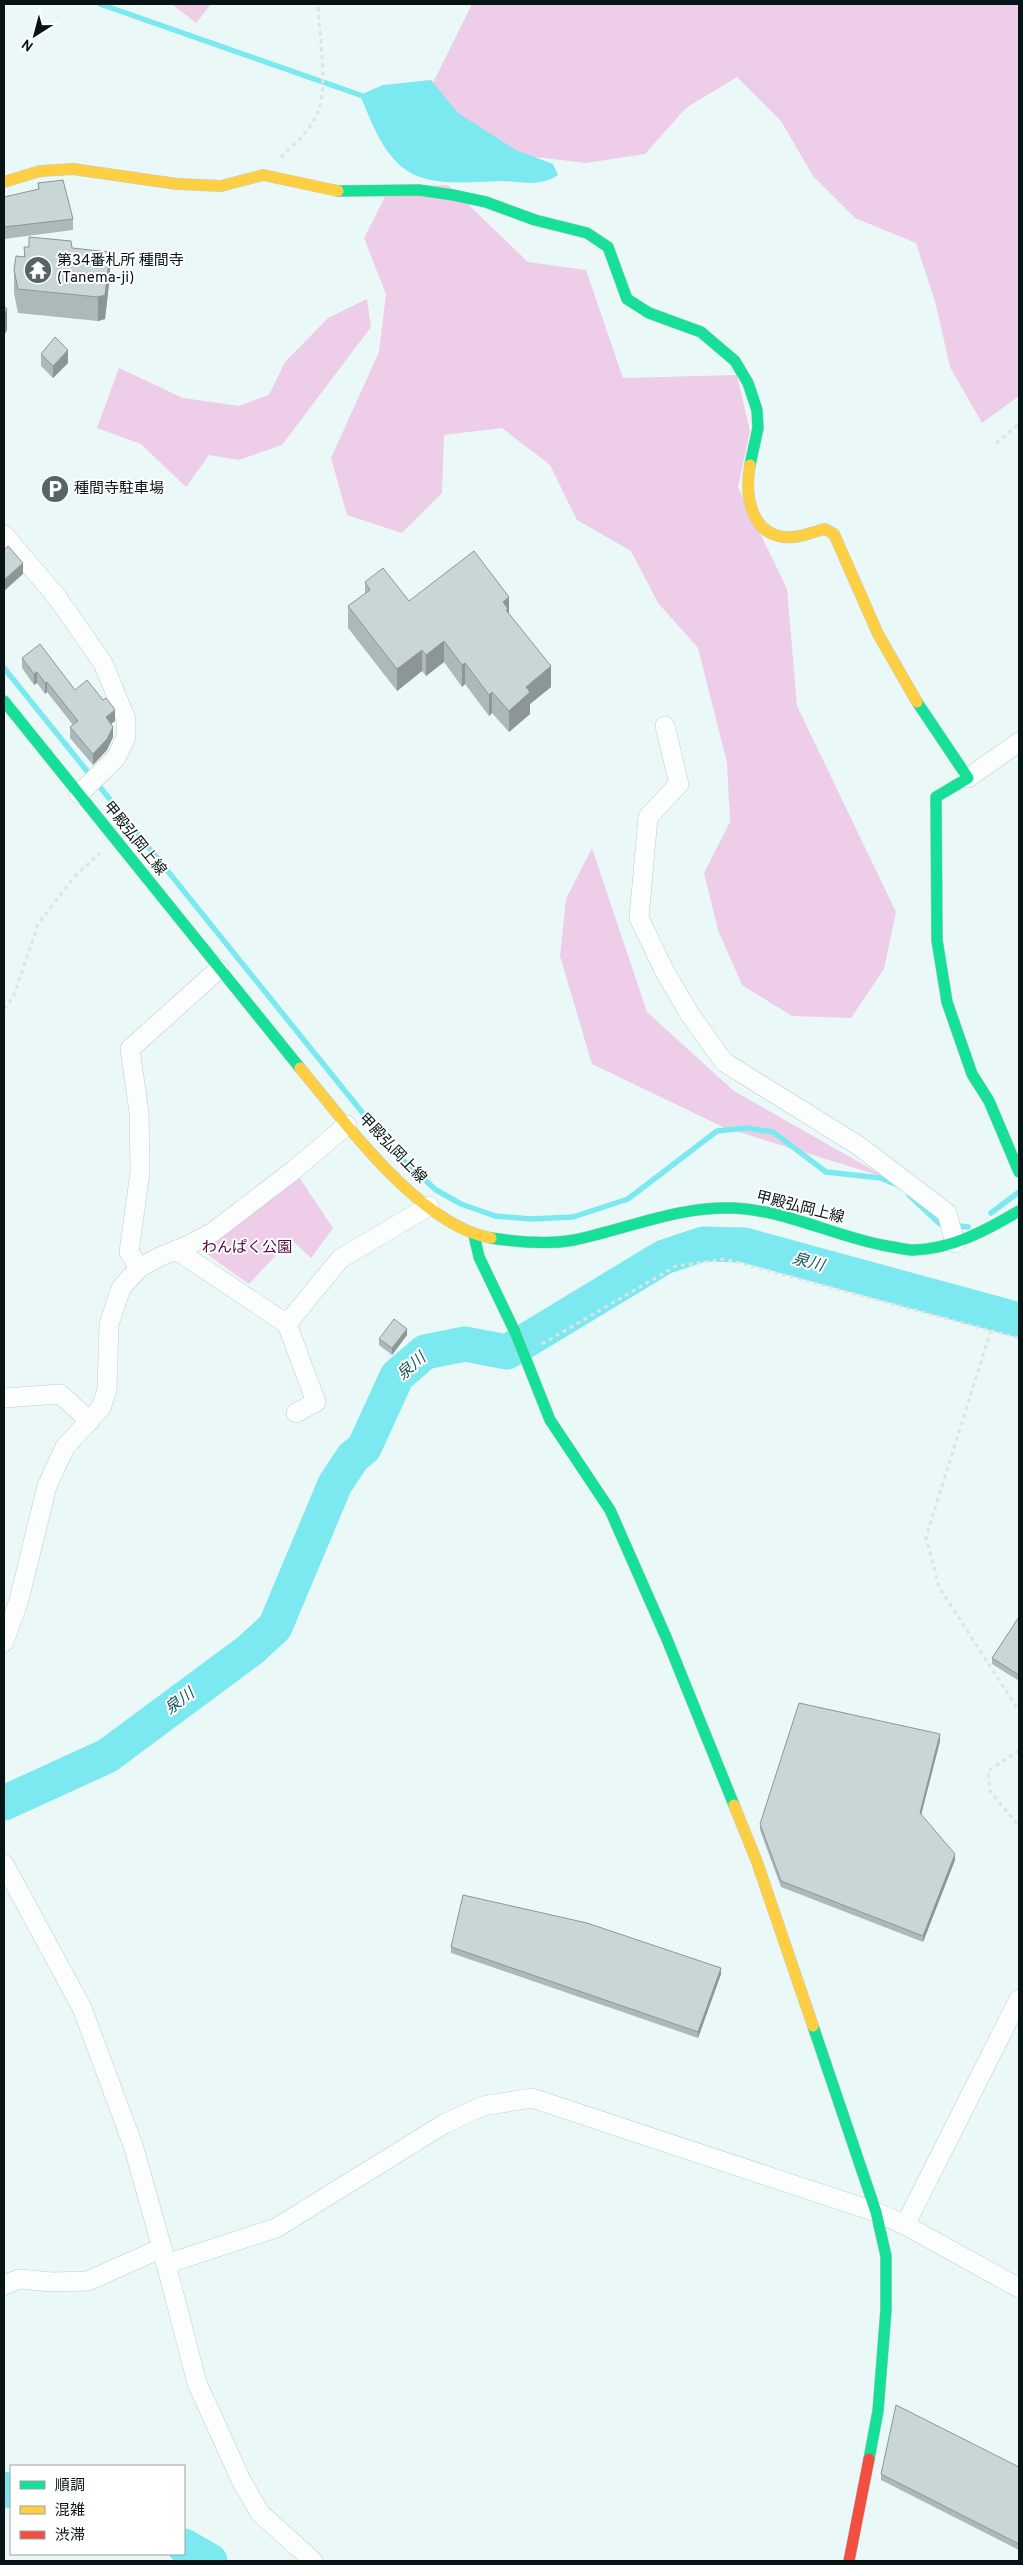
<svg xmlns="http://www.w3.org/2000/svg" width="1023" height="2565" viewBox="0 0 1023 2565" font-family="Overpass,'Noto Sans JP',sans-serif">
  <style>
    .green { fill: #eecde8 }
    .water { fill: #7be9ef }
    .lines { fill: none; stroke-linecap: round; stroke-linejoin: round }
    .stream { stroke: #7be9ef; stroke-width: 5.5 }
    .river { stroke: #7be9ef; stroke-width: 35 }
    .street-casing { stroke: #c0cdcd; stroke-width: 20 }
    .fast-casing { stroke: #c0cdcd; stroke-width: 12 }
    .slow-casing { stroke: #c0cdcd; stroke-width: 12 }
    .jam-casing { stroke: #c0cdcd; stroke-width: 12 }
    .path { stroke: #dee3e3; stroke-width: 3; stroke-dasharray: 4 4; stroke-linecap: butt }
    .street { stroke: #fcfefe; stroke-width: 19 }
    .fast { stroke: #16e098; stroke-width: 11 }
    .slow { stroke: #ffcf43; stroke-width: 11 }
    .jam { stroke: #f24e42; stroke-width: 11 }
    .wall { fill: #adb8b9 }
    .shaded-wall { fill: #8d9696 }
    .building { fill: #c9d6d7; stroke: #8d9696 }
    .labels { text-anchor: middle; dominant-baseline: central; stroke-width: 4; stroke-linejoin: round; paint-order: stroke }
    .poi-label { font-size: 15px; fill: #061415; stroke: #fff; text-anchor: start }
    .street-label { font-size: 15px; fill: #061415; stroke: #fff }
    .park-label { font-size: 15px; fill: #510541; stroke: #fff }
    .water-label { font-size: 16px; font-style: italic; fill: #1a585c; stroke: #fff }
  </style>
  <rect width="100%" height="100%" fill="#ebf8f8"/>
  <g class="green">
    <path d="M172 4H211L196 23Z"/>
    <path d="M472 4H1019V396L982 423 950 367 936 305 916 243 855 218 813 176 781 121 737 77 686 108 645 154 586 163 527 156 469 137 427 95Z"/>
    <path d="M448 185 528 262 586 270 623 378 737 375 750 431 738 487 787 589 797 706 896 912 884 969 851 1018 792 1016 742 985 718 930 704 873 730 822 727 763 698 648 658 603 631 551 577 520 550 465 502 428 444 435 442 493 402 533 347 515 331 458 379 352 386 294 364 238 390 187Z"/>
    <path d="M367 299 371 327 282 445 239 460 209 455 186 487 141 444 97 428 119 368 183 398 239 406 269 395 285 362 328 318Z"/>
    <path d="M592 848 647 1012 734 1091 887 1178 723 1127 592 1064 560 956 566 899Z"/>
    <path d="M299 1177 333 1228 311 1258 291 1239 249 1284 201 1250Z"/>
  </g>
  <path class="water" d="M431 80 458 113 516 150 553 164 558 175C539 188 521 181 499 181 471 182 430 187 406 170 382 153 371 121 360 95L383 85Z"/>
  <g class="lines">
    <g class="stream">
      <path d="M100 4 360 95"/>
      <path d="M4 668 370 1122 403 1160 436 1190 461 1204 495 1216 531 1219 573 1217 628 1199 717 1131 746 1128 773 1132 826 1172 880 1178 898 1185"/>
      <path d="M909 1195 940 1224 968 1227"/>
      <path d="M991 1213 1019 1192"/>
    </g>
    <g class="river">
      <path d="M4 1803 107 1756 250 1650 275 1627 335 1484 353 1457 364 1448 397 1376 425 1352 465 1344 507 1352 664 1257 703 1244 744 1245 1019 1320"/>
      <path d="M4 2489 11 2491"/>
      <path d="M184 2546 210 2561"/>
    </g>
    <defs>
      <g id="street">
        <path d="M4 535 56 596 103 663 126 719V737L116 758 79 794"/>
        <path d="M665 726 679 784 648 817 639 918 664 970 689 1013 724 1062 859 1146 947 1213 955 1243"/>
        <path d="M968 778 1019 742"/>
        <path d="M176 1250 287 1324 316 1402 296 1413"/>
        <path d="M139 1268 129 1252 140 1172 139 1112 130 1049 219 969"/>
        <path d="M287 1324 340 1259 429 1206"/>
        <path d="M4 1398 60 1394 90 1421"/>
        <path d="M4 1642 19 1600 47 1486 65 1447 101 1408 107 1390 109 1324 121 1288 139 1268 161 1256 189 1245 213 1232 294 1170 347 1125"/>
        <path d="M4 1864 82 2008 133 2145 162 2248 88 2281 52 2282 19 2279 4 2285"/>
        <path d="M905 2225 1019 1999"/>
        <path d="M163 2252 197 2383 241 2480 260 2513 313 2561"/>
        <path d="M166 2264 276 2228 444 2124 483 2106 532 2098 876 2212 905 2225 1019 2288"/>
      </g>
      <g id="fast">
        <path d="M338 191 419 190 453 195 486 202 535 220 587 233 608 247 627 299 649 313 701 332 735 361 748 383 757 410 758 428 750 465"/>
        <path d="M4 701 300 1068"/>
        <path d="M917 702 968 778 936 797 937 940 947 1002 972 1074 989 1101 1019 1172"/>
        <path d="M474 1235 479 1257 515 1332 550 1420 610 1510 666 1637 734 1805"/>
        <path d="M491 1238C518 1242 547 1245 574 1240 627 1229 678 1206 733 1208 786 1210 836 1237 887 1246 896 1247 905 1250 914 1250 952 1249 987 1230 1019 1211"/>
        <path d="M813 2026 876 2212 886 2256V2310L878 2411 869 2459"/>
      </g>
      <g id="slow">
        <path d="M4 182 40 171 73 169 177 184 221 186 263 175 338 191"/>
        <path d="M750 465C745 492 749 532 783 537 797 539 812 532 825 529L834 534 878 634 917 702"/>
        <path d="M300 1068C345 1122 420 1226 491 1238"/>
        <path d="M734 1805 757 1862 813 2026"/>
      </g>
      <path id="jam" d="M849 2561 869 2459"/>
    </defs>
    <use href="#street" class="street-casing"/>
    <use href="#fast" class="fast-casing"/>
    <use href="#slow" class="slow-casing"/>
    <use href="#jam" class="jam-casing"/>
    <g class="path">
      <path d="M281 157C297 142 315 126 320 105 327 79 319 32 318 4"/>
      <path d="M996 443 1019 424"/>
      <path d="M4 1009 13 998 38 924 74 877 100 853"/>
      <path d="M991 1330 926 1537 939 1587 1019 1711"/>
      <path d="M542 1344 676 1266 725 1259 1019 1338"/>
      <path d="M1019 1750 988 1771 990 1791 1019 1826"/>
    </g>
    <use href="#street" class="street"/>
    <use href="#fast" class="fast"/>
    <use href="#slow" class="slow"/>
    <use href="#jam" class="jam"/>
  </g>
  <g class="wall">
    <path d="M38 183 73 219V230L4 239V197L38 190Z"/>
    <path d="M24 247 72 248 110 275 105 319 98 321 18 313 14 293V270L24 256Z"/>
    <path d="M41 354 68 363 53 378 41 366Z"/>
    <path d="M365 582 409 601 509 614 551 687 530 704V714L509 732 492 713 489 716 465 684 462 687 444 662 426 676 422 671 397 691 348 628V606L365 594Z"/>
    <path d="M22 658 75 690 115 721 111 724 113 737 107 750 93 765 70 738V727L73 725 47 692 45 694 37 683 34 685 22 668Z"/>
    <path d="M407 1335 392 1355 379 1345V1339Z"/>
    <path d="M1019 1617V1681L992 1664V1658Z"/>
    <path d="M940 1741 921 1815 955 1860 923 1942 781 1887 760 1830V1824Z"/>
    <path d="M451 1947 721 1974 698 2038 451 1953Z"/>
    <path d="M1019 2467V2550L881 2480V2474Z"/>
  </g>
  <g class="shaded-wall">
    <path d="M110 252V275L105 319 98 321V297Z"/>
    <path d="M7 309V330L4 336V315Z"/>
    <path d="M68 350V363L53 378V366Z"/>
    <path d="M23 563V574L4 591V580Z"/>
    <path d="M509 597V618L503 602Z"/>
    <path d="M444 641V662L426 676V655Z"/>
    <path d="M422 650V671L397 691V669Z"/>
    <path d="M465 663V684L462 687V665Z"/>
    <path d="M551 666V687L530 704V714L509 732V711L526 687Z"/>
    <path d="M37 672V683L34 685V674Z"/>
    <path d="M47 682V692L45 694V683Z"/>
    <path d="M492 692V713L489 716V695Z"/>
    <path d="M115 710V721L106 727V717Z"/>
    <path d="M113 727V737L107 750 93 765V754Z"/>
    <path d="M407 1329V1335L392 1355V1348Z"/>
    <path d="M940 1734V1741L920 1819V1813Z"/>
    <path d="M955 1854V1860L923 1942V1936Z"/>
    <path d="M721 1968V1974L698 2038V2032Z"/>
  </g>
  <g class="building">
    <path d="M63 180 73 219 4 227V197L39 189 38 183Z"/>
    <path d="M29 237 71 241 72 248 110 252 105 295 98 297 18 289 14 270 16 256 25 257 24 247H29Z"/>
    <path d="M4 306 7 309 4 315Z"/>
    <path d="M55 337 68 350 53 366 41 354Z"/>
    <path d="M8 546 23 563 4 580V550Z"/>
    <path d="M474 551 509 597 503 602 508 609 506 610 551 666 526 687 530 692 509 711 492 692 489 695 465 663 462 665 444 641 426 655 422 650 397 669 348 606 370 590 365 582 383 568 409 601Z"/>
    <path d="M40 644 75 690 87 680 103 700 106 698 113 707 115 710 106 717 113 727 107 739 93 754 70 727 78 721 47 682 45 683 37 672 34 674 22 658Z"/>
    <path d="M394 1319 407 1329 392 1348 379 1339Z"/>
    <path d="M1019 1617V1675L992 1658Z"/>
    <path d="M799 1703 940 1734 920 1813 955 1854 923 1936 781 1881 760 1824Z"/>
    <path d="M463 1895 587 1923 721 1968 698 2032 451 1947Z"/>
    <path d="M896 2405 1019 2467V2544L881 2474Z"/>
  </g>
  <defs>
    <symbol id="temple-disc" viewBox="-11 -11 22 22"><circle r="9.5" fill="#566464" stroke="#fff"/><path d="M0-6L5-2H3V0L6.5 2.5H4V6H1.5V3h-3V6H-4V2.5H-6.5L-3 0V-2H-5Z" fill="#fff"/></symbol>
    <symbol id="parking-disc" viewBox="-11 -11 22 22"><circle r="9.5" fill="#566464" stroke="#fff"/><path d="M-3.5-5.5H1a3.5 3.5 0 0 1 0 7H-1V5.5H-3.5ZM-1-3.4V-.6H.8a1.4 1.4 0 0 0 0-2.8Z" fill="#fff"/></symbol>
  </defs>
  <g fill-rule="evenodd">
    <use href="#temple-disc" x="22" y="254" width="32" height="32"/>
    <use href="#parking-disc" x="39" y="473" width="32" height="32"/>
  </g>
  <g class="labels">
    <g class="poi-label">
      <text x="57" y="261">第34番札所 種間寺<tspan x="57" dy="17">(Tanema-ji)</tspan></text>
      <text x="74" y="489">種間寺駐車場</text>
    </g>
    <g class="street-label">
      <text transform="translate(134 839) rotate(51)">甲殿弘岡上線</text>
      <text transform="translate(392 1149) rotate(46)">甲殿弘岡上線</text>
      <text transform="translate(800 1208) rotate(14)">甲殿弘岡上線</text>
    </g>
    <g class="park-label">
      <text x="247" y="1248">わんぱく公園</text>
    </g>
    <g class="water-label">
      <text transform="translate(808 1263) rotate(15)">泉川</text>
      <text transform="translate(412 1367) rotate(-41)">泉川</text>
      <text transform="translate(180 1702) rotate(-37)">泉川</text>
    </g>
  </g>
  <rect width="1023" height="2565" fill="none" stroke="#061415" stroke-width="10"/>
  <rect x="10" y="2465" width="175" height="90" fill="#ffffff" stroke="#9ba1a1"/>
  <rect x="20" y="2481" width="25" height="8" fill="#16e098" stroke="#9ba1a1"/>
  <text x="55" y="2490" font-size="15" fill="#061415">順調</text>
  <rect x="20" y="2506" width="25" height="8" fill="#ffcf43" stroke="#9ba1a1"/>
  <text x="55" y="2515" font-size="15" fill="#061415">混雑</text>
  <rect x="20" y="2531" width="25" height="8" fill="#f24e42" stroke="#9ba1a1"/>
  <text x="55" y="2540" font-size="15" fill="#061415">渋滞</text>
  <g transform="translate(35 35) rotate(216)" stroke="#ffffff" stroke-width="4" paint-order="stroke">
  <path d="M0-4L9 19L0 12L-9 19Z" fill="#061415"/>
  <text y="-8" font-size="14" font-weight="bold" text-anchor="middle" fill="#061415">N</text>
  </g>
</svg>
